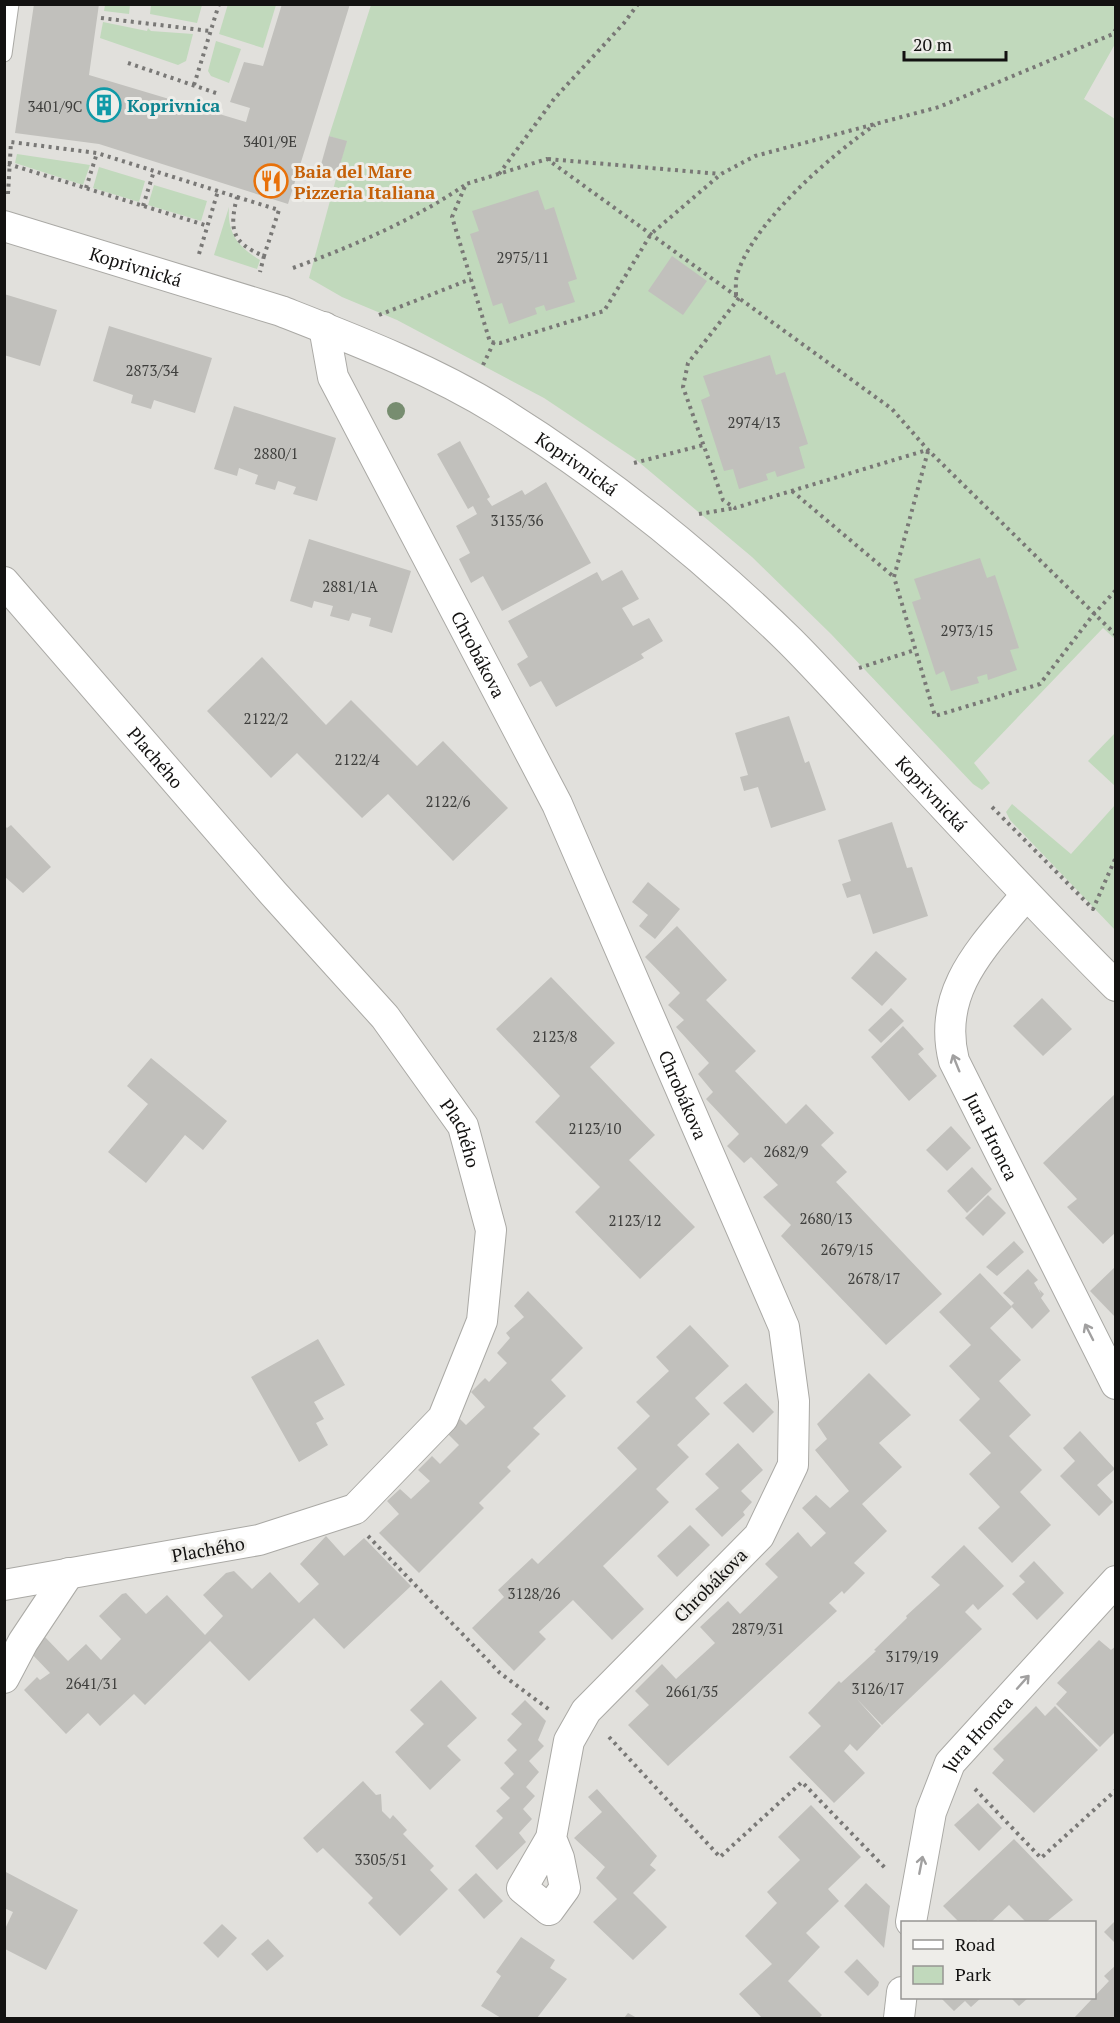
<svg xmlns="http://www.w3.org/2000/svg" width="1120" height="2023" viewBox="0 0 1120 2023" font-family="'PT Serif',serif">
  <style>
    .green { fill: #c1d9bc }
    .building { fill: #c1c0bc }
    .lines { fill: none; stroke-linecap: round; stroke-linejoin: round }
    .service-casing { stroke: #aaa9a5; stroke-width: 17 }
    .minor-casing { stroke: #aaa9a5; stroke-width: 32 }
    .path { stroke: #797876; stroke-width: 4; stroke-dasharray: 3 4.5; stroke-linecap: butt }
    .service { stroke: #fff; stroke-width: 15 }
    .minor { stroke: #fff; stroke-width: 30 }
    .tree { fill: #778d70 }
    .oneway { stroke: #a1a0a0 }
    .labels { text-anchor: middle; dominant-baseline: central; stroke-width: 6; stroke-linejoin: round; paint-order: stroke }
    .number-label { font-size: 15px; fill: #3e3e3c }
    .culture-label { font-size: 18px; font-weight: bold; fill: #0d838f; stroke: #eeede9; text-anchor: start }
    .food-label { font-size: 18px; font-weight: bold; fill: #c56008; stroke: #eeede9; text-anchor: start }
    .street-label { font-size: 18px; fill: #131211; stroke: #eeede9 }
  </style>
  <rect width="100%" height="100%" fill="#e1e0dc"/>
  <g class="green">
    <path d="M228 4 276 5 263 48 219 34Z"/>
    <path d="M105 5H130L129 14 104 11Z"/>
    <path d="M151 5V4L202 5 197 23 150 14Z"/>
    <path d="M371 5H1115V44L1084 99 1115 119V639L1103 628 974 763 990 783 982 790 973 784 831 634 752 557 634 458 544 398 397 320 342 297 309 278 346 142 329 136Z"/>
    <path d="M103 22 147 31 148 28 151 31 193 34 186 61 178 65 100 38Z"/>
    <path d="M216 41 241 49 229 83 211 76 208 71Z"/>
    <path d="M17 154 90 165 83 185 15 163Z"/>
    <path d="M99 167 145 181 139 202 93 188Z"/>
    <path d="M154 185 207 201 201 221 148 205Z"/>
    <path d="M229 207C227 233 238 247 260 260L257 269 214 255Z"/>
    <path d="M1115 733V786L1088 761Z"/>
    <path d="M1012 804 1071 854 1115 805V930L1010 820 1006 812Z"/>
  </g>
  <g class="building">
    <path d="M34 4H99L89 75 246 122 250 108 230 102 244 62 263 66 282 4H350L288 204 99 144 15 133Z"/>
    <path d="M329 136 347 141 338 172 320 168Z"/>
    <path d="M538 190 545 210 554 207 577 279 568 282 575 302 546 311 544 305 535 308 537 314 509 324 502 303 493 306 470 234 479 231 472 211Z"/>
    <path d="M672 256 707 281 683 315 648 291Z"/>
    <path d="M4 294 57 310 40 366 4 355Z"/>
    <path d="M109 326 212 358 195 413 154 400 151 409 131 403 133 395 93 381Z"/>
    <path d="M770 355 776 375 785 372 808 444 799 447 805 468 777 477 775 471 766 474 768 480 739 489 733 469 724 471 701 400 710 396 703 376Z"/>
    <path d="M234 406 336 438 317 501 293 494 296 487 278 481 275 490 255 484 258 475 239 468 237 476 214 469Z"/>
    <path d="M460 441 490 497 487 499 492 506 522 490 525 495 546 482 591 563 502 611 483 576 471 583 459 559 470 553 456 526 477 514 473 506 468 509 437 454Z"/>
    <path d="M309 539 411 571 392 633 369 626 371 618 352 613 349 621 330 616 333 606 314 601 312 608 290 601Z"/>
    <path d="M980 558 987 578 995 575 1006 608 1019 648 1010 650 1017 670 988 680 987 674 977 677 979 683 951 691 944 671 936 675 924 638 912 602 921 599 914 579Z"/>
    <path d="M622 570 639 599 622 608 633 626 649 618 663 641 641 654 644 658 556 707 541 681 530 687 517 664 528 657 508 621 597 572 602 581Z"/>
    <path d="M262 657 326 725 351 700 417 766 443 741 508 808 453 861 388 794 362 818 297 753 271 778 207 711Z"/>
    <path d="M789 716 805 763 809 761 826 810 771 828 758 787 744 791 740 777 748 775 735 733Z"/>
    <path d="M892 822 907 868 912 867 928 916 873 934 860 894 847 898 842 884 851 881 838 840Z"/>
    <path d="M4 825 7 828 11 825 51 867 23 893 4 876Z"/>
    <path d="M648 882 680 909 655 939 639 926 648 915 632 902Z"/>
    <path d="M677 926 727 980 706 1000 756 1051 735 1071 786 1124 806 1104 834 1133 821 1145 847 1172 836 1182 942 1294 886 1345 781 1236 791 1225 763 1197 778 1185 751 1157 744 1163 727 1146 739 1134 706 1099 713 1092 698 1074 709 1063 676 1027 684 1020 668 1005 680 993 645 957Z"/>
    <path d="M876 951 907 979 882 1006 851 978Z"/>
    <path d="M551 977 615 1043 590 1067 655 1135 629 1160 695 1227 640 1279 575 1212 600 1187 535 1122 560 1096 496 1029Z"/>
    <path d="M1042 998 1072 1029 1043 1056 1013 1026Z"/>
    <path d="M891 1008 904 1021 881 1043 868 1030Z"/>
    <path d="M903 1026 924 1049 918 1054 937 1076 909 1101 871 1057Z"/>
    <path d="M151 1058 227 1121 203 1150 185 1135 146 1183 108 1152 148 1104 127 1086Z"/>
    <path d="M1116 1093V1232L1103 1244 1067 1207 1077 1199 1043 1163Z"/>
    <path d="M951 1126 971 1148 947 1171 926 1150Z"/>
    <path d="M972 1167 992 1189 967 1213 947 1191Z"/>
    <path d="M988 1195 1006 1213 983 1236 965 1218Z"/>
    <path d="M1014 1241 1024 1252 997 1276 986 1267Z"/>
    <path d="M1116 1266V1318L1090 1291Z"/>
    <path d="M1028 1269 1038 1280 1034 1283 1041 1294 1039 1289 1044 1294 1041 1298 1050 1311 1032 1329 1011 1306 1014 1303 1003 1293Z"/>
    <path d="M980 1273 1012 1307 990 1328 1021 1360 999 1381 1031 1415 1009 1436 1042 1470 1020 1492 1051 1525 1012 1563 978 1528 1000 1507 969 1474 991 1453 959 1420 980 1399 949 1366 971 1345 939 1312Z"/>
    <path d="M528 1291 583 1348 551 1380 566 1396 533 1428 540 1434 507 1467 511 1471 479 1503 484 1508 419 1573 379 1533 399 1514 387 1501 400 1489 411 1499 430 1481 418 1470 432 1456 440 1464 459 1445 446 1432 460 1419 466 1425 485 1407 471 1392 485 1378 489 1382 507 1363 497 1353 510 1338 506 1333 524 1317 514 1306Z"/>
    <path d="M690 1325 729 1366 695 1398 710 1414 677 1445 689 1457 656 1489 669 1502 603 1566 644 1609 612 1640 573 1600 539 1632 546 1639 514 1671 472 1628 504 1597 498 1590 532 1558 538 1564 637 1469 617 1448 650 1416 636 1402 669 1371 656 1357Z"/>
    <path d="M318 1339 345 1385 314 1402 324 1419 316 1423 328 1445 299 1462 251 1377Z"/>
    <path d="M869 1373 911 1415 879 1443 902 1467 862 1504 887 1531 854 1563 865 1573 844 1594 842 1591 829 1603 837 1611 668 1766 628 1725 649 1705 635 1691 662 1664 676 1679 715 1643 700 1627 728 1601 740 1614 778 1577 765 1564 798 1532 811 1547 826 1533 802 1508 816 1495 830 1508 849 1491 815 1450 827 1439 817 1424Z"/>
    <path d="M746 1383 774 1412 753 1433 723 1403Z"/>
    <path d="M1080 1431 1115 1469 1097 1485 1113 1502 1099 1516 1060 1476 1075 1461 1063 1448Z"/>
    <path d="M738 1443 763 1470 741 1491 752 1502 743 1512 745 1515 722 1537 695 1509 719 1488 705 1474Z"/>
    <path d="M690 1525 710 1545 677 1577 657 1556Z"/>
    <path d="M326 1536 344 1556 364 1538 411 1586 344 1649 314 1618 249 1681 210 1641 145 1705 134 1694 100 1726 88 1713 66 1734 24 1690 37 1677 40 1680 50 1673 29 1651 44 1636 68 1661 86 1644 101 1660 121 1639 99 1616 122 1594 126 1593 146 1614 167 1595 205 1635 223 1616 203 1595 226 1573 234 1571 252 1589 270 1572 299 1603 319 1584 300 1564Z"/>
    <path d="M964 1545 1004 1586 978 1610 973 1604 965 1612 982 1629 882 1725 856 1698 881 1726 857 1751 850 1744 844 1751 865 1773 834 1803 789 1757 821 1726 808 1713 839 1681 841 1683 876 1651 874 1650 907 1618 906 1616 940 1585 931 1577Z"/>
    <path d="M1034 1561 1064 1593 1037 1620 1012 1594 1025 1582 1019 1576Z"/>
    <path d="M1099 1640 1111 1650 1116 1646V1731L1100 1747 1056 1704 1067 1692 1057 1683Z"/>
    <path d="M441 1680 477 1718 447 1746 461 1760 430 1790 395 1752 424 1724 410 1710Z"/>
    <path d="M525 1700 546 1721 538 1740 544 1746 529 1761 539 1772 526 1787 535 1796 523 1809 532 1819 519 1833 526 1842 497 1870 475 1846 503 1818 496 1811 510 1798 500 1788 514 1774 504 1763 517 1750 507 1740 522 1724 511 1714Z"/>
    <path d="M1036 1706 1045 1716 1055 1706 1098 1750 1034 1813 992 1773 1004 1760 993 1749Z"/>
    <path d="M363 1781 376 1795 381 1794 382 1811 390 1819 393 1815 407 1830 403 1834 434 1866 430 1870 448 1889 400 1936 368 1903 373 1898 323 1848 317 1853 303 1838Z"/>
    <path d="M597 1789 657 1856 650 1865 656 1870 633 1893 667 1927 633 1960 593 1922 617 1899 596 1878 605 1867 574 1838 602 1812 588 1797Z"/>
    <path d="M978 1803 1002 1828 979 1851 954 1825Z"/>
    <path d="M811 1805 861 1857 828 1889 839 1901 806 1933 820 1947 788 1981 822 2015 819 2018H762L739 1994 772 1964 745 1936 777 1903 767 1892 800 1860 778 1837Z"/>
    <path d="M1014 1839 1073 1900 1046 1922H1026L1009 1905 991 1922H981L978 1920 975 1922H959L943 1906Z"/>
    <path d="M4 1871 78 1910 46 1970 5 1949V1929L13 1912 4 1908Z"/>
    <path d="M476 1873 503 1901 484 1919 458 1890Z"/>
    <path d="M866 1883 890 1906 884 1948 844 1906Z"/>
    <path d="M1116 1920V1944L1104 1932Z"/>
    <path d="M222 1924 237 1938 218 1958 203 1943Z"/>
    <path d="M521 1937 555 1960 550 1968 567 1979 537 2018H501L481 2006 501 1976 496 1972Z"/>
    <path d="M268 1939 284 1956 267 1971 251 1954Z"/>
    <path d="M857 1959 879 1982 878 1986 868 1996 844 1972Z"/>
    <path d="M1116 1965V2018H1074L1109 1981 1104 1976Z"/>
    <path d="M941 1998H981L971 2007 965 2001 954 2011Z"/>
    <path d="M1011 1998H1028L1019 2006Z"/>
    <path d="M628 2013 637 2018H624Z"/>
  </g>
  <g class="lines">
    <defs>
      <path id="service" d="M4 54 11 4"/>
      <g id="minor">
        <path id="s1" d="M4 226 281 311C355 340 431 369 499 411 603 476 702 555 790 641 827 678 862 718 898 757 969 834 1041 911 1116 986"/>
        <path id="s2" d="M324 327 333 377 557 804 784 1327 794 1401 793 1465 759 1536 586 1711 569 1741 551 1838 522 1888 549 1910 565 1888 559 1858 551 1838"/>
        <path id="s3" d="M4 582 273 893 385 1017 463 1126 491 1230 482 1321 443 1418 355 1509 259 1540 4 1585"/>
        <path id="s4" d="M1026 895C984 946 936 990 954 1061L1116 1384"/>
        <path d="M4 1678 23 1642 69 1573"/>
        <path id="s5" d="M911 1922 931 1812 950 1763 1116 1581"/>
        <path d="M899 2018 902 1992"/>
      </g>
    </defs>
    <use href="#service" class="service-casing"/>
    <use href="#minor" class="minor-casing"/>
    <g class="path">
      <path d="M101 18 210 31"/>
      <path d="M1116 29 1113 34 939 107 755 156 721 174 651 234 604 311 500 343 490 342 452 217 466 184 547 159 892 409 928 450 1116 635"/>
      <path d="M128 63 219 94"/>
      <path d="M194 85 219 4"/>
      <path d="M548 159 720 174"/>
      <path d="M8 164 208 226"/>
      <path d="M499 174 554 99 624 23 638 4"/>
      <path d="M86 188 97 153"/>
      <path d="M8 194 11 142 97 153 237 197C229 230 232 243 264 256L260 272"/>
      <path d="M237 197 279 210 264 256"/>
      <path d="M143 206 154 171"/>
      <path d="M199 254 218 191"/>
      <path d="M293 268C353 246 412 221 465 185"/>
      <path d="M736 295C736 288 735 279 738 272 755 221 831 155 875 125"/>
      <path d="M739 298 688 363 683 387 723 500 735 508 927 450"/>
      <path d="M379 315 471 279"/>
      <path d="M483 365 494 342"/>
      <path d="M928 451 894 577 935 716 1040 684 1093 615 1116 590"/>
      <path d="M634 463 703 445"/>
      <path d="M792 491 894 577"/>
      <path d="M699 514 735 508"/>
      <path d="M859 668 915 650"/>
      <path d="M992 807 1093 909 1116 857"/>
      <path d="M368 1536 500 1673 551 1711"/>
      <path d="M609 1737 720 1857 802 1782 887 1870"/>
      <path d="M975 1789 1041 1858 1116 1790"/>
    </g>
    <use href="#service" class="service"/>
    <use href="#minor" class="minor"/>
  </g>
  <circle class="tree" cx="396" cy="411" r="9"/>
  <defs><path id="oneway-shaft" d="M-6 0H5M1.5-3L5.5 0L1.5 3" fill="none" stroke-width="1.6" stroke-linecap="round" stroke-linejoin="round" transform="scale(1.5)"/></defs>
  <g class="oneway">
    <use href="#oneway-shaft" transform="translate(956 1063) rotate(-112)"/>
    <use href="#oneway-shaft" transform="translate(1089 1332) rotate(-117)"/>
    <use href="#oneway-shaft" transform="translate(1023 1682) rotate(-48)"/>
    <use href="#oneway-shaft" transform="translate(921 1865) rotate(-79)"/>
  </g>
  <defs>
    <symbol id="building-ring" viewBox="-11 -11 22 22"><circle r="9.5" fill="#eeede9" stroke="#0f9aa8" stroke-width="1.5"/><path d="M-4-6H4V6H1V3H-1V6H-4ZM-2.5-4.3h1.7v1.8h-1.7ZM.8-4.3h1.7v1.8H.8ZM-2.5-1h1.7V.8h-1.7ZM.8-1h1.7V.8H.8Z" fill="#0f9aa8"/></symbol>
    <symbol id="restaurant-ring" viewBox="-11 -11 22 22"><circle r="9.5" fill="#eeede9" stroke="#e8710a" stroke-width="1.5"/><path d="M-5-6h1v4h1v-4h1v4h1v-4h1v5L-1.5 .5V6h-2V.5L-5-1ZM5-6V6H3V1.5H1.5Q1.5-4 5-6Z" fill="#e8710a"/></symbol>
  </defs>
  <g fill-rule="evenodd">
    <use href="#building-ring" x="85" y="86" width="38" height="38"/>
    <use href="#restaurant-ring" x="252" y="162" width="38" height="38"/>
  </g>
  <g class="labels">
    <g class="number-label">
      <text x="55" y="106">3401/9C</text>
      <text x="270" y="141">3401/9E</text>
      <text x="523" y="257">2975/11</text>
      <text x="152" y="370">2873/34</text>
      <text x="754" y="422">2974/13</text>
      <text x="276" y="453">2880/1</text>
      <text x="517" y="520">3135/36</text>
      <text x="350" y="586">2881/1A</text>
      <text x="967" y="630">2973/15</text>
      <text x="266" y="718">2122/2</text>
      <text x="357" y="759">2122/4</text>
      <text x="448" y="801">2122/6</text>
      <text x="555" y="1036">2123/8</text>
      <text x="595" y="1128">2123/10</text>
      <text x="786" y="1151">2682/9</text>
      <text x="826" y="1218">2680/13</text>
      <text x="635" y="1220">2123/12</text>
      <text x="847" y="1249">2679/15</text>
      <text x="874" y="1278">2678/17</text>
      <text x="534" y="1593">3128/26</text>
      <text x="758" y="1628">2879/31</text>
      <text x="912" y="1656">3179/19</text>
      <text x="92" y="1683">2641/31</text>
      <text x="878" y="1688">3126/17</text>
      <text x="692" y="1691">2661/35</text>
      <text x="381" y="1859">3305/51</text>
    </g>
    <g class="culture-label">
      <text x="127" y="105">Koprivnica</text>
    </g>
    <g class="food-label">
      <text x="294" y="171">Baia del Mare<tspan x="294" dy="21">Pizzeria Italiana</tspan></text>
    </g>
    <g class="street-label">
      <text stroke="none"><textPath href="#s1" startOffset="138">Koprivnická</textPath></text>
      <text stroke="none"><textPath href="#s1" startOffset="624">Koprivnická</textPath></text>
      <text stroke="none"><textPath href="#s2" startOffset="364">Chrobákova</textPath></text>
      <text stroke="none"><textPath href="#s3" startOffset="232">Plachého</textPath></text>
      <text stroke="none"><textPath href="#s1" startOffset="1110">Koprivnická</textPath></text>
      <text stroke="none"><textPath href="#s2" startOffset="850">Chrobákova</textPath></text>
      <text stroke="none"><textPath href="#s3" startOffset="718">Plachého</textPath></text>
      <text stroke="none"><textPath href="#s4" startOffset="274">Jura Hronca</textPath></text>
      <text transform="translate(208 1549) rotate(-10)">Plachého</text>
      <text transform="translate(710 1585) rotate(-45)">Chrobákova</text>
      <text stroke="none"><textPath href="#s5" startOffset="204">Jura Hronca</textPath></text>
    </g>
  </g>
  <rect width="1120" height="2023" fill="none" stroke="#131211" stroke-width="12"/>
  <rect x="901" y="1921" width="195" height="78" fill="#eeede9" stroke="#969593" stroke-width="1.5"/>
  <rect x="913" y="1940" width="30" height="9" fill="#ffffff" stroke="#969593" stroke-width="1.5"/>
  <text x="955" y="1951" font-size="18" fill="#131211">Road</text>
  <rect x="913" y="1966" width="30" height="18" fill="#c1d9bc" stroke="#969593" stroke-width="1.5"/>
  <text x="955" y="1981" font-size="18" fill="#131211">Park</text>
  <path d="M904 51v9h102v-9" fill="none" stroke="#131211" stroke-width="3"/>
  <text x="913" y="51" font-size="18" fill="#131211" stroke="#eeede9" stroke-width="4.5" paint-order="stroke">20 m</text>
</svg>
